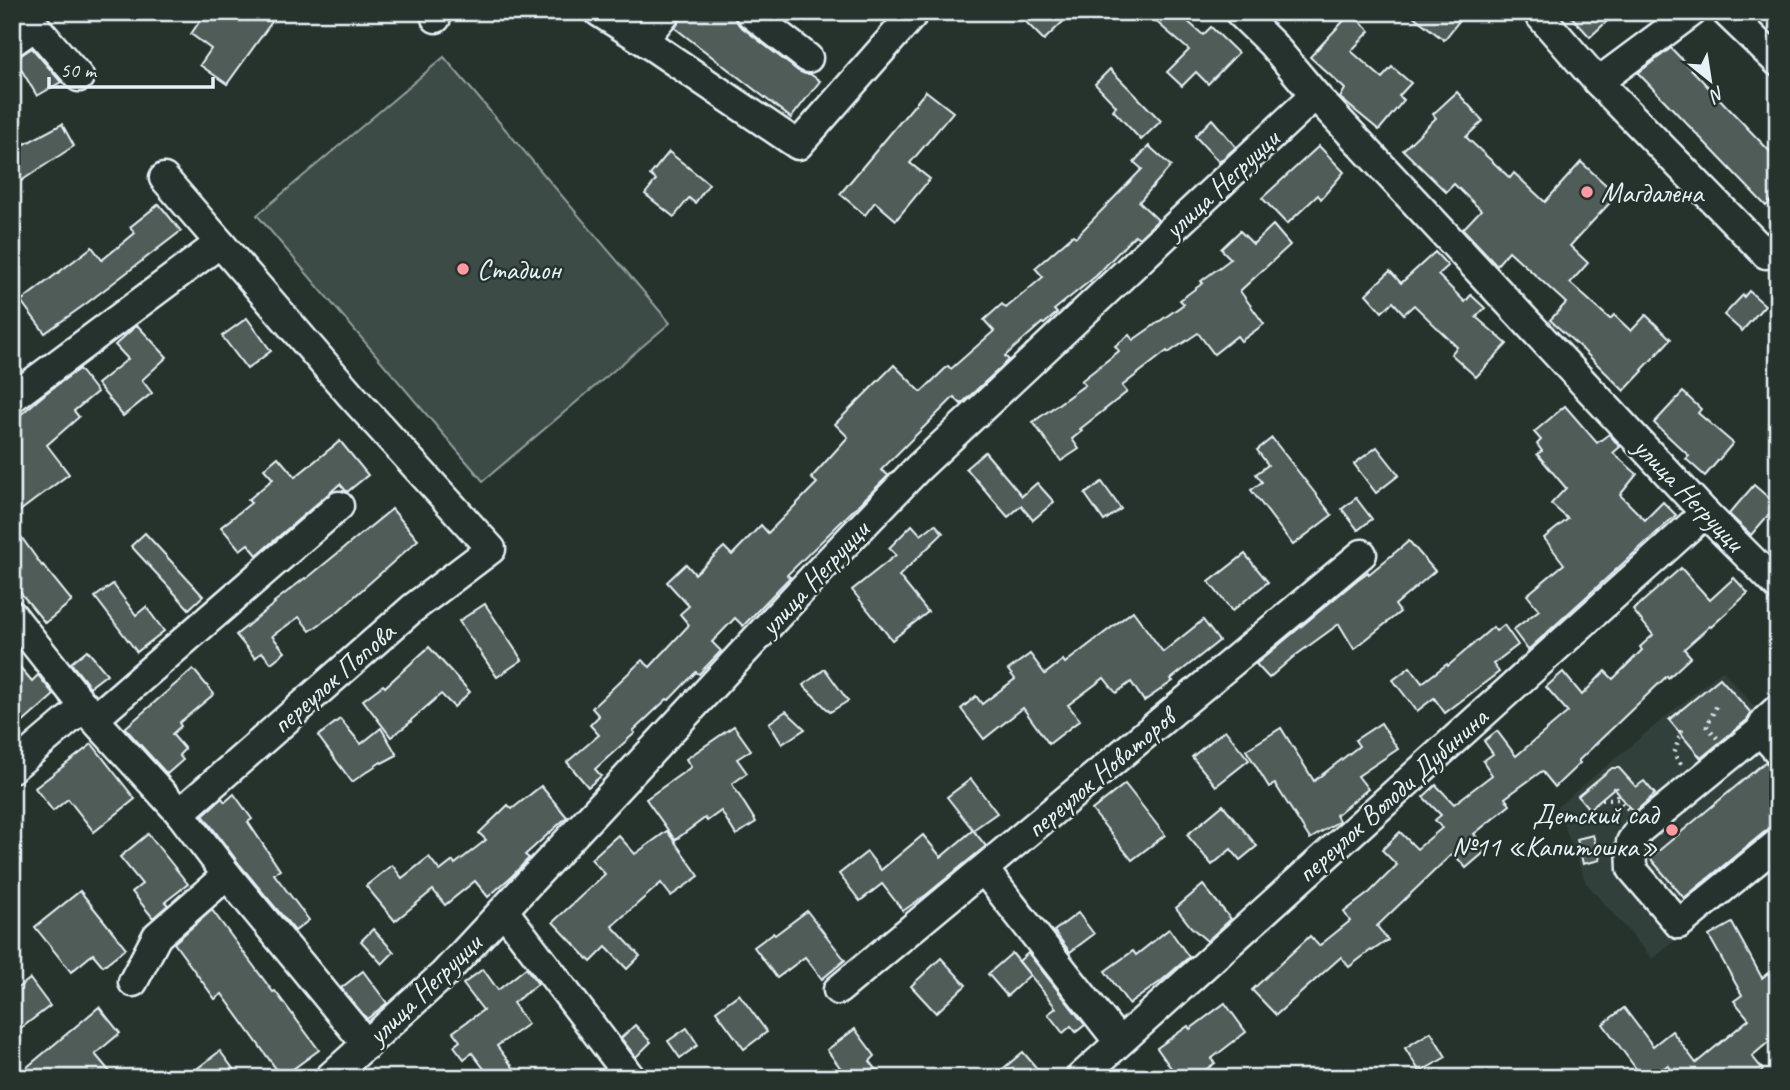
<svg xmlns="http://www.w3.org/2000/svg" width="1790" height="1090" viewBox="0 0 1790 1090" font-family="Caveat,sans-serif">
  <style>
    .built { fill: #333f3a }
    .green { fill: #3e4b47; stroke: #939ea0; stroke-width: 2 }
    .building { fill: #505c59; stroke: #e8f1f8; stroke-width: 2 }
    .lines { fill: none; stroke-linecap: round; stroke-linejoin: round }
    .minor-casing { stroke: #e8f1f8; stroke-width: 33 }
    .path { stroke: #e8f1f8; stroke-width: 4.5; stroke-dasharray: 2 5; stroke-linecap: butt }
    .minor { stroke: #26332d; stroke-width: 28 }
    .poi-dot { fill: #ff9aa2; stroke: #26332d; stroke-width: 2.5 }
    .labels { text-anchor: middle; dominant-baseline: central; stroke-width: 5; stroke-linejoin: round; paint-order: stroke }
    .street-label { font-size: 28px; fill: #e8f1f8; stroke: #26332d }
    .poi-label { font-size: 28px; fill: #e8f1f8; stroke: #26332d; text-anchor: start }
  </style>
  <rect width="100%" height="100%" fill="#26332d"/>
  <filter id="ink" filterUnits="userSpaceOnUse"><feTurbulence type="fractalNoise" baseFrequency=".0143" numOctaves="2"/><feDisplacementMap in="SourceGraphic" scale="14" xChannelSelector="R" yChannelSelector="G"/><feConvolveMatrix kernelMatrix="1 2 1 2 8 2 1 2 1" color-interpolation-filters="sRGB"/></filter>
  <g filter="url(#ink)">
    <path class="built" d="M1722 670 1778 733V853L1653 959 1586 883 1557 807Z"/>
    <path class="green" d="M444 57 670 323 483 481 257 215Z"/>
    <g class="building">
      <path d="M206 12H279L227 84 200 65 211 49 191 34Z"/>
      <path d="M686 12H732L739 25 798 71 805 74H810L820 81 791 118 675 28Z"/>
      <path d="M1016 12H1073L1044 40Z"/>
      <path d="M1145 12H1177L1203 35 1211 27 1238 53 1208 84 1196 72 1182 86 1167 72 1189 50Z"/>
      <path d="M1408 12H1466L1444 40Z"/>
      <path d="M1567 12H1617L1590 37Z"/>
      <path d="M1351 13 1370 31 1351 51 1382 78 1392 67 1411 83 1399 96 1404 100 1379 130 1340 98 1345 89 1310 57Z"/>
      <path d="M32 48 61 82 37 96 15 59Z"/>
      <path d="M1671 48 1778 160V194L1766 206 1638 73Z"/>
      <path d="M1110 69 1161 121 1141 140 1113 110 1116 106 1095 84Z"/>
      <path d="M926 91 953 112 910 163 930 179 896 220 875 202 865 215 840 194Z"/>
      <path d="M1457 92 1483 121 1466 137 1510 178 1514 173 1545 202 1581 162 1617 195 1570 246 1588 263 1570 283 1610 319 1614 315 1631 331 1646 315 1671 339 1642 370 1643 371 1624 391 1582 349 1550 320 1566 303 1509 251 1497 265 1463 229 1481 210 1454 184 1446 192 1403 150 1436 118 1433 114Z"/>
      <path d="M1212 119 1236 147 1219 162 1195 136Z"/>
      <path d="M12 124 25 144 62 124 74 146 12 187Z"/>
      <path d="M1149 146 1171 166 1139 202 1158 220 1139 238 1135 235 1096 276 1054 310 1057 313 1044 324 1042 323 1005 356 1009 360 961 404 954 397 881 470 888 475 887 477 787 575 790 577 743 626 735 618 712 642 721 651 699 674 696 672 669 700 667 699 633 731 635 733 595 769 601 776 588 787 567 762 599 735 590 725 599 716 592 708 642 660 650 667 689 625 680 614 689 606 667 582 686 564 695 574 724 547 732 555 761 525 768 533 817 483 811 478 848 437 835 424 894 365 921 392 948 366 951 369 994 331 984 320 1002 304 1006 308 1043 277 1035 268 1073 235 1076 237 1142 169 1134 162Z"/>
      <path d="M1319 146 1344 172 1321 199 1318 195 1287 224 1262 198Z"/>
      <path d="M669 152 709 184 695 203 689 198 674 217 645 194 656 180 650 175Z"/>
      <path d="M159 204 181 231 87 303 45 333 21 301 92 247 102 260 135 233 130 227Z"/>
      <path d="M1273 225 1290 245 1240 291 1264 324 1241 341 1237 336 1214 354 1198 333 1168 353 1167 351 1122 386 1127 392 1080 429 1082 431 1072 439 1079 449 1061 461 1033 422 1085 385 1081 381 1119 351 1115 346 1129 335 1133 340 1184 304 1180 300 1203 283 1201 281 1231 259 1221 249 1240 231 1253 244Z"/>
      <path d="M1435 252 1448 266 1438 275 1465 302 1471 295 1485 308 1476 317 1507 344 1476 377 1451 354 1457 347 1414 305 1404 314 1393 302 1382 312 1366 294 1390 271 1401 283Z"/>
      <path d="M1749 291 1765 305 1742 331 1724 315 1743 295 1744 297Z"/>
      <path d="M247 318 271 351 247 369 222 336Z"/>
      <path d="M137 325 167 357 142 380 152 393 123 416 97 384 128 359 115 345Z"/>
      <path d="M79 369 97 392 74 411 79 417 47 445 69 474 12 517V422L46 393Z"/>
      <path d="M1683 392 1701 409 1698 413 1733 443 1705 476 1686 459 1689 456 1654 423Z"/>
      <path d="M1565 406 1597 443 1609 434 1620 447 1613 453 1637 474 1620 495 1645 520 1663 502 1676 515 1528 650 1513 630 1539 610 1527 595 1564 564 1544 538 1568 519 1551 504 1566 488 1537 454 1542 451 1537 444 1541 440 1534 432Z"/>
      <path d="M1272 438 1332 515 1293 545 1251 490 1262 482 1256 474 1268 465 1257 450Z"/>
      <path d="M340 441 368 475 347 492 340 484 257 555 248 544 240 550 221 527 251 503 248 500 273 479 264 469 278 457 295 477Z"/>
      <path d="M1377 447 1399 475 1376 493 1354 464Z"/>
      <path d="M985 452 1022 496 1037 483 1054 502 1033 520 1021 506 1008 517 966 468Z"/>
      <path d="M1102 482 1121 509 1104 521 1085 494Z"/>
      <path d="M1754 485 1777 505 1751 535 1729 514Z"/>
      <path d="M1356 498 1372 519 1358 530 1342 509Z"/>
      <path d="M392 509 418 540 337 612 310 631 299 617 272 636 285 652 271 663 262 652 255 658 236 635 275 603 274 602 305 578 306 579Z"/>
      <path d="M12 524 42 566 43 565 72 601 45 623 16 587 19 584 12 574Z"/>
      <path d="M935 524 943 533 899 576 928 612 892 640 852 590 896 555 889 548 912 525 921 535Z"/>
      <path d="M145 533 203 596 189 609 131 546Z"/>
      <path d="M1409 541 1435 571 1395 605 1400 612 1354 649 1339 624 1292 658 1269 678 1256 664 1357 580 1368 572 1369 574Z"/>
      <path d="M1245 554 1268 582 1232 611 1209 582Z"/>
      <path d="M1681 568 1710 600 1734 578 1748 593 1711 627 1710 626 1684 649 1691 657 1668 678 1667 676 1578 761 1580 763 1555 787 1542 771 1505 798 1510 805 1474 834 1487 850 1466 868 1453 853 1377 926 1388 940 1372 951 1371 950 1349 967 1341 957 1276 1015 1252 990 1310 936 1319 946 1350 921 1344 912 1370 892 1397 865 1382 850 1400 832 1417 849 1442 828 1435 820 1441 815 1423 797 1436 785 1454 804 1492 775 1483 761 1493 754 1484 741 1497 731 1516 756 1568 712 1546 687 1563 672 1582 695 1605 671 1613 679 1642 650 1640 647 1653 635 1633 610Z"/>
      <path d="M113 584 136 615 146 607 164 631 137 652 95 597Z"/>
      <path d="M485 604 522 660 497 677 459 621Z"/>
      <path d="M1133 611 1163 652 1203 620 1219 641 1171 679 1173 681 1144 701 1131 682 1116 693 1104 678 1068 705 1080 720 1049 744 1023 708 984 739 961 709 976 696 982 704 1015 679 1008 670 1030 654 1045 674 1063 660 1065 663Z"/>
      <path d="M1504 625 1518 645 1493 664 1499 672 1445 713 1434 698 1417 711 1393 680 1410 667 1422 683 1447 664 1448 666 1493 627 1496 631Z"/>
      <path d="M429 647 470 692 454 707 441 694 410 721 411 722 391 737 363 700 383 685 385 687Z"/>
      <path d="M87 650 107 674 90 687 71 663Z"/>
      <path d="M12 658 32 681 38 675 54 695 12 732Z"/>
      <path d="M193 669 214 694 179 723 181 726 172 734 185 749 179 755 183 760 167 774 125 728Z"/>
      <path d="M825 669 848 701 830 712 803 685Z"/>
      <path d="M1720 678 1751 713 1747 720 1701 758 1669 720Z"/>
      <path d="M786 711 805 729 782 744 769 723Z"/>
      <path d="M340 719 361 744 381 728 397 755 382 763 381 762 352 782 318 736Z"/>
      <path d="M1381 723 1398 749 1358 776 1368 789 1336 815 1339 821 1310 839 1275 784 1269 787 1246 750 1281 728 1314 781 1359 746 1355 740Z"/>
      <path d="M734 726 751 750 737 759 747 773 732 784 756 822 736 835 721 811 707 821 705 818 675 840 646 799 691 767 686 759Z"/>
      <path d="M1225 730 1249 760 1216 786 1192 757Z"/>
      <path d="M92 744 135 799 94 832 68 799 53 811 35 788Z"/>
      <path d="M1765 762 1778 771V827L1767 830 1684 898 1650 858Z"/>
      <path d="M1612 768H1619L1636 787 1644 781 1655 794 1634 813 1614 788 1589 809 1578 796Z"/>
      <path d="M971 779 997 813 973 830 947 797Z"/>
      <path d="M1125 784 1165 835 1132 860 1092 810Z"/>
      <path d="M541 786 567 817 525 855 529 858 512 876 488 897 475 881 445 905 433 890 395 921 366 886 392 865 402 878 429 857 440 871 453 861 455 864 486 840 479 833 508 805 512 809Z"/>
      <path d="M234 794 252 819 248 822 280 870 274 874 309 920 295 931 240 865 203 815 222 798 225 802Z"/>
      <path d="M1223 805 1257 846 1240 860 1231 849 1212 865 1187 835Z"/>
      <path d="M973 830 986 846 926 895 903 911 882 884 860 901 839 874 867 852 881 870 923 835 941 857Z"/>
      <path d="M667 831 699 876 671 896 661 883 612 926 640 956 627 969 606 947 591 962 553 922 605 874 591 859 618 835 635 854Z"/>
      <path d="M148 834 188 884 165 902 168 905 153 918 132 892 142 884 120 857Z"/>
      <path d="M1593 835 1600 860 1583 864 1577 839Z"/>
      <path d="M1203 885 1231 919 1207 941 1191 927 1176 908Z"/>
      <path d="M80 891 126 948 103 966 93 954 71 972 35 927Z"/>
      <path d="M212 910 273 992 275 991 319 1050 282 1077 222 994 215 999 174 943Z"/>
      <path d="M807 911 845 960 822 979 805 957 777 978 754 947 773 933 775 935Z"/>
      <path d="M1078 913 1094 934 1070 952 1054 931Z"/>
      <path d="M1732 923 1762 978 1768 973 1778 985V1034L1752 1056 1763 1070 1754 1078H1678L1668 1065 1651 1078H1643L1603 1024 1624 1008 1653 1046 1672 1031 1696 1063 1749 1019 1734 1001 1742 995 1709 936Z"/>
      <path d="M373 929 394 952 382 964 361 941Z"/>
      <path d="M1169 929 1189 957 1160 982 1129 1004 1105 971 1133 951 1136 955Z"/>
      <path d="M1012 953 1030 975 1007 996 988 974Z"/>
      <path d="M1028 953 1085 1025 1076 1032 1071 1026 1063 1033 1048 1014 1056 1008 1019 961Z"/>
      <path d="M941 958 966 985 936 1013 911 986Z"/>
      <path d="M526 968 538 984 513 1003 528 1024 497 1046 521 1078H491L472 1053 464 1059 454 1046 460 1041 453 1032 483 1010 463 984 483 969 498 990Z"/>
      <path d="M363 971 387 1003 367 1019 341 988Z"/>
      <path d="M30 979 50 1006 12 1035V992Z"/>
      <path d="M739 994 767 1032 744 1049 716 1011Z"/>
      <path d="M1225 1003 1246 1032 1211 1059 1215 1063 1194 1078H1178L1157 1048 1188 1026 1190 1029Z"/>
      <path d="M99 1007 120 1033 95 1054 115 1078H14Z"/>
      <path d="M635 1025 651 1042 636 1057 621 1038Z"/>
      <path d="M687 1028 698 1045 680 1058 668 1041Z"/>
      <path d="M855 1029 875 1056 870 1061 883 1078H848L827 1050Z"/>
      <path d="M1431 1032 1446 1057 1420 1072 1405 1048Z"/>
      <path d="M220 1051 240 1078H185Z"/>
      <path d="M1023 1052 1045 1078H992Z"/>
    </g>
    <g class="lines">
      <defs>
        <g id="minor">
          <path d="M599 12 643 40 798 145 915 12"/>
          <path d="M749 12 808 58"/>
          <path d="M1239 12 1272 44 1315 95 1705 513 1778 586"/>
          <path d="M1537 12 1598 82 1766 254 1778 243"/>
          <path d="M1726 12 1778 62"/>
          <path d="M436 18V12"/>
          <path d="M643 40 666 12"/>
          <path d="M12 42 35 26 79 77"/>
          <path d="M1598 82 1692 12"/>
          <path d="M164 178 351 395 491 549 413 608 180 813"/>
          <path d="M12 398 220 243"/>
          <path d="M12 615 94 719 180 813 227 875 367 1045"/>
          <path d="M1778 709 1766 720 1760 731 1639 830 1631 842 1632 869 1679 924 1778 843"/>
          <path d="M94 719 339 506"/>
          <path d="M1760 731 1778 751"/>
          <path d="M12 768 85 706"/>
          <path d="M984 870 1119 1042"/>
          <path d="M504 911 631 1078"/>
          <path d="M133 982 157 936 227 875"/>
          <path d="M838 990 1362 554"/>
          <path d="M329 1078 443 975 822 568 918 468 1315 95"/>
          <path d="M1080 1078 1705 513"/>
        </g>
      </defs>
      <use href="#minor" class="minor-casing"/>
      <g class="path">
        <path d="M1130 17 1136 12"/>
        <path d="M1717 738 1707 726 1718 703"/>
        <path d="M1681 764 1674 754 1683 726"/>
        <path d="M1616 787 1618 799"/>
        <path d="M1602 799H1618L1628 809"/>
        <path d="M1597 848 1610 847"/>
      </g>
      <use href="#minor" class="minor"/>
    </g>
  </g>
  <g class="poi-dot">
    <circle cx="1587" cy="192" r="7"/>
    <circle cx="463" cy="269" r="7"/>
    <circle cx="1672" cy="830" r="7"/>
  </g>
  <g class="labels">
    <g class="street-label">
      <text transform="translate(1221 184) rotate(-43)">улица Негруцци</text>
      <text transform="translate(1689 494) rotate(46)">улица Негруцци</text>
      <text transform="translate(814 578) rotate(-47)">улица Негруцци</text>
      <text transform="translate(333 678) rotate(-41)">переулок Попова</text>
      <text transform="translate(1100 773) rotate(-40)">переулок Новаторов</text>
      <text transform="translate(1392 795) rotate(-42)">переулок Володи Дубинина</text>
      <text transform="translate(424 989) rotate(-44)">улица Негруцци</text>
    </g>
    <g class="poi-label">
      <text x="1601" y="192">Магдалена</text>
      <text x="477" y="269">Стадион</text>
      <text x="1658" y="814" text-anchor="end">Детский сад<tspan x="1658" dy="32">№11 «Капитошка»</tspan></text>
    </g>
  </g>
  <rect width="1790" height="1090" fill="none" stroke="#26332d" stroke-width="42"/>
  <rect x="21" y="21" width="1748" height="1048" fill="none" stroke="#e8f1f8" stroke-width="2.5" filter="url(#ink)"/>
  <g transform="translate(1710 80) rotate(150)" stroke="#26332d" stroke-width="5" paint-order="stroke">
  <path d="M0-5L12 26L0 18L-12 26Z" fill="#e8f1f8"/>
  <text y="-10" font-size="19" font-weight="bold" text-anchor="middle" fill="#e8f1f8">N</text>
  </g>
  <path d="M49 77v10h164v-10" fill="none" stroke="#e8f1f8" stroke-width="3.5"/>
  <text x="60" y="77" font-size="21" fill="#e8f1f8" stroke="#26332d" stroke-width="5" paint-order="stroke">50 m</text>
</svg>
